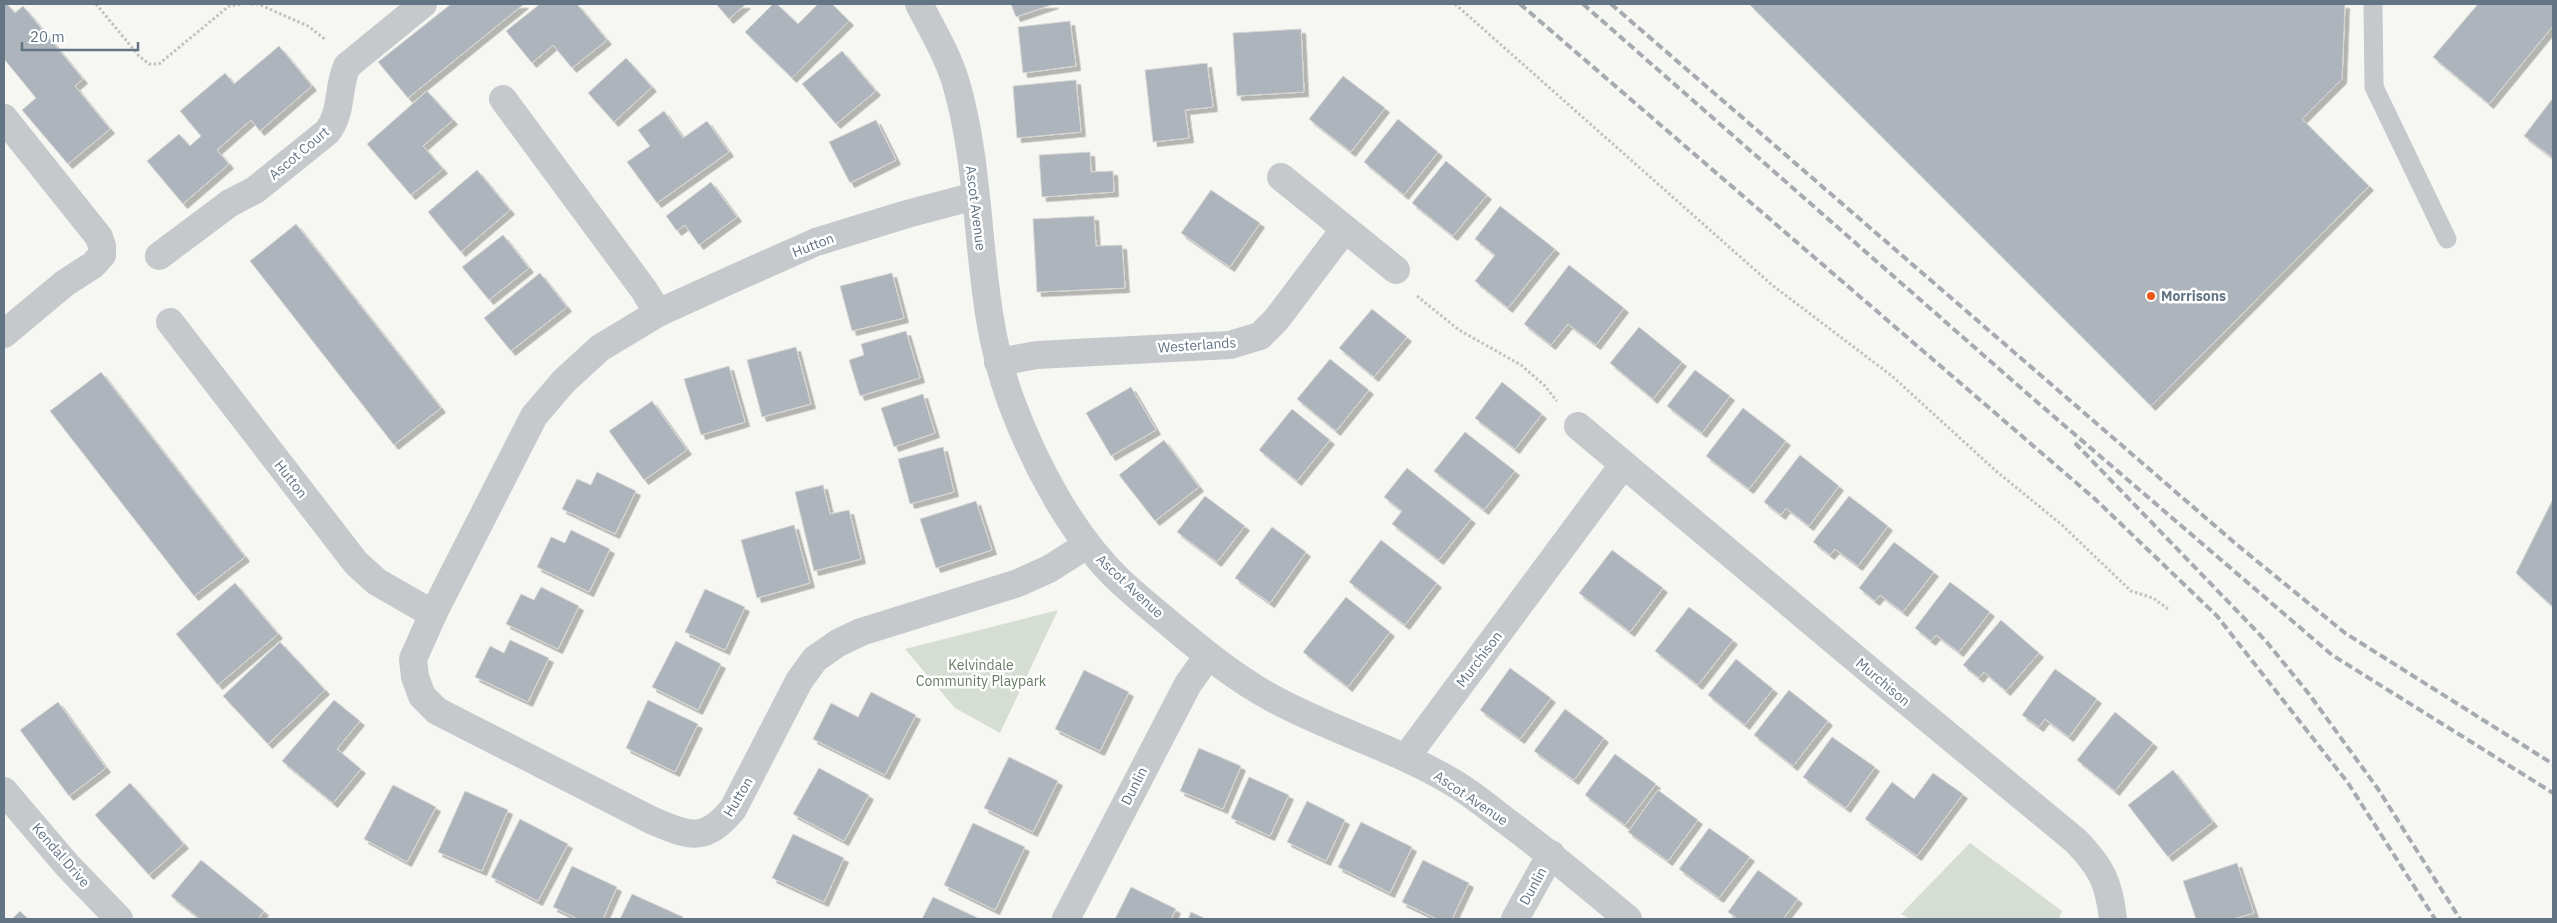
<svg xmlns="http://www.w3.org/2000/svg" width="2557" height="923" viewBox="0 0 2557 923" font-family="'IBM Plex Sans',sans-serif">
  <style>
    .green { fill: #d6ded3 }
    .building { fill: #adb4bb; stroke: #d7d7d5; filter: url(#shadow) }
    .lines { fill: none; stroke-linecap: round; stroke-linejoin: round }
    .path { stroke: #bfc1c3; stroke-width: 3; stroke-dasharray: 2.5 2.5; stroke-linecap: butt }
    .lane { stroke: #c5c9cc; stroke-width: 19 }
    .street { stroke: #c5c9cc; stroke-width: 28 }
    .rail { stroke: #a5abb1; stroke-width: 4; stroke-dasharray: 8 4; stroke-linecap: butt }
    .poi-dot { fill: #ed591b; stroke: #fff; stroke-width: 2 }
    .labels { text-anchor: middle; dominant-baseline: central; stroke-width: 5; stroke-linejoin: round; paint-order: stroke }
    .street-label { font-size: 14px; fill: #637485; stroke: #fff }
    .poi-label { font-size: 14px; font-weight: bold; fill: #637485; stroke: #fff; text-anchor: start }
    .park-label { font-size: 14px; fill: #667c62; stroke: #fff }
  </style>
  <defs>
    <filter id="shadow"><feDropShadow dx="4.5" dy="4.5" stdDeviation="0" flood-color="#0004"/></filter>
  </defs>
  <rect width="100%" height="100%" fill="#f6f6f2"/>
  <g class="green">
    <path d="M1058 610 1000 733 955 708 905 649Z"/>
    <path d="M1970 843 2062 911 2059 919H1910L1901 914Z"/>
  </g>
  <g class="building">
    <path d="M4 4H7L15 13 23 6 83 79 75 86 110 129 68 164 22 110 36 98 4 59Z"/>
    <path d="M451 4H524L408 98 378 62Z"/>
    <path d="M540 4H577L607 40 572 68 553 45 532 63 506 31Z"/>
    <path d="M716 4H746L729 19Z"/>
    <path d="M773 4H777L798 24 818 4H832L849 21 792 78 745 32Z"/>
    <path d="M1011 4H1054L1016 17Z"/>
    <path d="M1749 4H2345L2342 79 2302 119 2369 186 2151 406Z"/>
    <path d="M2478 4H2553V26L2489 104 2433 57Z"/>
    <path d="M1070 21 1076 66 1023 73 1018 27Z"/>
    <path d="M1301 29 1304 92 1237 96 1233 33Z"/>
    <path d="M279 46 312 86 260 131 251 120 217 150 229 164 183 204 147 161 179 134 190 146 201 136 180 111 225 73 234 84Z"/>
    <path d="M842 51 876 91 836 124 802 84Z"/>
    <path d="M626 58 652 87 614 122 588 93Z"/>
    <path d="M1207 63 1213 107 1185 110 1189 138 1153 142 1145 70Z"/>
    <path d="M1343 76 1385 108 1351 152 1309 119Z"/>
    <path d="M1076 80 1081 132 1017 138 1013 86Z"/>
    <path d="M427 91 453 120 423 146 443 169 411 195 367 144Z"/>
    <path d="M2553 98V158L2524 136Z"/>
    <path d="M664 111 683 138 707 121 729 152 657 203 627 162 650 146 638 130Z"/>
    <path d="M1398 119 1438 152 1404 195 1364 162Z"/>
    <path d="M876 120 896 160 850 183 829 142Z"/>
    <path d="M1090 152 1091 172 1113 171 1114 192 1042 197 1039 155Z"/>
    <path d="M1446 161 1487 195 1453 236 1412 203Z"/>
    <path d="M477 170 510 210 461 252 428 212Z"/>
    <path d="M711 182 737 217 699 245 685 225 677 231 666 216Z"/>
    <path d="M1211 190 1260 223 1230 267 1181 233Z"/>
    <path d="M1500 206 1555 249 1508 308 1475 281 1495 255 1475 239Z"/>
    <path d="M1094 216 1096 246 1122 245 1125 288 1037 292 1033 219Z"/>
    <path d="M296 224 441 408 394 445 250 261Z"/>
    <path d="M503 235 529 268 489 300 462 267Z"/>
    <path d="M1569 265 1624 308 1596 345 1568 324 1551 345 1524 324Z"/>
    <path d="M540 273 567 307 511 351 484 318Z"/>
    <path d="M892 273 904 318 852 331 840 286Z"/>
    <path d="M1372 309 1407 337 1374 377 1339 348Z"/>
    <path d="M1639 327 1682 362 1653 399 1610 363Z"/>
    <path d="M906 331 920 378 860 396 849 360 864 355 861 344Z"/>
    <path d="M796 347 811 404 762 417 747 360Z"/>
    <path d="M1330 359 1369 390 1336 431 1297 399Z"/>
    <path d="M729 366 745 422 701 435 684 379Z"/>
    <path d="M1695 370 1730 396 1702 433 1667 406Z"/>
    <path d="M101 372 245 557 194 596 50 411Z"/>
    <path d="M1502 382 1542 414 1515 449 1475 418Z"/>
    <path d="M1131 387 1156 430 1111 456 1086 413Z"/>
    <path d="M923 394 935 433 894 447 881 408Z"/>
    <path d="M652 401 687 450 644 480 609 431Z"/>
    <path d="M1743 408 1786 441 1749 489 1706 456Z"/>
    <path d="M1292 409 1330 440 1297 481 1259 450Z"/>
    <path d="M1465 432 1515 471 1484 510 1434 471Z"/>
    <path d="M1164 440 1199 487 1155 521 1119 475Z"/>
    <path d="M943 447 954 492 910 504 898 459Z"/>
    <path d="M1800 455 1839 486 1809 526 1786 508 1781 515 1764 502Z"/>
    <path d="M1407 468 1471 519 1439 560 1392 524 1402 511 1384 497Z"/>
    <path d="M597 472 636 491 615 534 562 509 577 479 591 485Z"/>
    <path d="M823 485 830 514 849 510 861 559 814 571 795 492Z"/>
    <path d="M1205 496 1245 526 1217 562 1177 532Z"/>
    <path d="M1849 496 1888 526 1858 566 1835 549 1830 555 1813 542Z"/>
    <path d="M2553 499V607L2516 573Z"/>
    <path d="M976 501 992 550 936 568 920 519Z"/>
    <path d="M794 525 810 583 757 598 741 540Z"/>
    <path d="M1272 527 1306 552 1270 603 1235 578Z"/>
    <path d="M571 530 610 549 589 592 537 567 551 537 565 543Z"/>
    <path d="M1381 540 1437 583 1405 625 1349 582Z"/>
    <path d="M1894 542 1934 572 1903 612 1880 595 1875 601 1859 588Z"/>
    <path d="M1612 550 1663 588 1630 632 1579 593Z"/>
    <path d="M1950 582 1990 612 1959 652 1936 635 1931 641 1915 628Z"/>
    <path d="M235 583 278 634 218 685 176 634Z"/>
    <path d="M541 587 579 606 558 649 506 624 521 594 534 600Z"/>
    <path d="M705 589 745 607 725 650 685 632Z"/>
    <path d="M1346 597 1390 632 1348 687 1303 652Z"/>
    <path d="M1689 607 1733 640 1698 685 1655 651Z"/>
    <path d="M2001 620 2039 653 2006 691 1984 672 1979 678 1963 665Z"/>
    <path d="M510 640 549 658 528 702 475 677 490 646 504 653Z"/>
    <path d="M676 641 721 664 698 710 652 687Z"/>
    <path d="M280 642 325 690 268 744 223 696Z"/>
    <path d="M1736 659 1773 689 1745 725 1708 695Z"/>
    <path d="M1510 668 1551 698 1520 739 1480 710Z"/>
    <path d="M2055 669 2097 699 2069 737 2045 719 2039 727 2022 715Z"/>
    <path d="M1084 670 1129 692 1100 751 1055 729Z"/>
    <path d="M1789 690 1828 721 1793 766 1754 735Z"/>
    <path d="M871 692 916 715 885 775 813 739 831 703 858 717Z"/>
    <path d="M334 700 360 721 337 749 361 769 333 803 282 761Z"/>
    <path d="M648 700 698 724 675 772 626 748Z"/>
    <path d="M58 702 106 768 69 796 20 730Z"/>
    <path d="M1565 709 1604 738 1574 780 1534 751Z"/>
    <path d="M2115 712 2153 743 2115 791 2077 760Z"/>
    <path d="M1832 737 1875 767 1846 808 1803 777Z"/>
    <path d="M1199 748 1241 766 1223 809 1180 791Z"/>
    <path d="M1615 754 1656 784 1625 825 1585 795Z"/>
    <path d="M1009 757 1058 781 1033 832 984 808Z"/>
    <path d="M819 768 869 795 844 841 793 814Z"/>
    <path d="M2173 770 2213 822 2168 857 2128 805Z"/>
    <path d="M1933 773 1963 794 1917 856 1865 819 1892 782 1914 799Z"/>
    <path d="M1249 777 1289 795 1270 836 1231 818Z"/>
    <path d="M130 783 184 844 149 875 95 815Z"/>
    <path d="M393 785 436 807 407 862 364 839Z"/>
    <path d="M1658 790 1698 820 1668 861 1628 832Z"/>
    <path d="M465 791 508 810 482 871 438 852Z"/>
    <path d="M1307 801 1345 820 1326 861 1287 842Z"/>
    <path d="M520 819 568 844 538 901 491 877Z"/>
    <path d="M1361 822 1412 847 1390 893 1338 867Z"/>
    <path d="M973 823 1025 847 995 910 944 885Z"/>
    <path d="M1709 828 1750 857 1719 898 1679 869Z"/>
    <path d="M793 834 844 858 824 902 772 878Z"/>
    <path d="M201 860 264 911 258 919H200L171 896Z"/>
    <path d="M1423 860 1469 883 1452 919H1437L1402 902Z"/>
    <path d="M2237 863 2254 913 2233 919H2196L2183 881Z"/>
    <path d="M572 866 617 887 603 919H578L553 907Z"/>
    <path d="M1758 870 1798 899 1783 919H1738L1728 912Z"/>
    <path d="M1131 887 1176 909 1171 919H1115Z"/>
    <path d="M632 894 683 917 682 919H620Z"/>
    <path d="M933 897 980 919H922Z"/>
    <path d="M20 911 28 919H12Z"/>
    <path d="M1191 912 1206 919H1188Z"/>
  </g>
  <g class="lines">
    <g class="path">
      <path d="M96 4 139 56 149 64H159L229 6 242 4"/>
      <path d="M251 4H258L308 26 326 40"/>
      <path d="M1455 4 1772 285 1892 376 1996 471 2062 525 2131 591 2153 598 2168 609"/>
      <path d="M1417 296 1459 330 1521 365 1544 385 1557 401"/>
    </g>
    <path class="lane" d="M2373 4 2374 87 2447 239"/>
    <g class="street">
      <path d="M919 4C932 29 948 56 956 83 986 186 973 299 1011 401 1034 463 1071 534 1119 580 1137 597 1157 613 1176 629 1206 654 1237 679 1272 698 1332 731 1399 749 1457 785 1473 795 1488 807 1502 818 1546 850 1587 885 1628 919"/>
      <path d="M503 99 644 290 658 313"/>
      <path d="M4 118 99 237 102 246V255L93 265 65 283 4 334"/>
      <path d="M1281 177 1396 270"/>
      <path d="M975 196 907 214 816 242 735 278 658 313 600 348 564 381 534 416 433 614 413 659 415 677 422 696 437 711 651 820C689 836 704 844 733 809L799 681 815 659 838 643 861 632 1018 583 1049 569 1087 545"/>
      <path d="M159 256 230 203 255 190 327 132C343 112 337 88 347 66L423 4"/>
      <path d="M170 322 356 563 377 582 433 614"/>
      <path d="M998 362 1037 355 1230 345 1260 336 1276 320 1344 230"/>
      <path d="M1578 426 1893 690 2076 841C2101 867 2109 882 2113 919"/>
      <path d="M1407 756 1623 465"/>
      <path d="M4 791 67 865 119 919"/>
      <path d="M1066 919 1188 684 1208 656"/>
      <path d="M1515 919 1551 854"/>
    </g>
    <g class="rail">
      <path d="M1520 4 2095 499 2217 616 2348 783 2435 919"/>
      <path d="M1583 4 2030 396 2332 655 2553 793"/>
      <path d="M1611 4 2236 544 2345 633 2553 764"/>
      <path d="M2075 443 2265 640 2309 694 2378 789 2460 919"/>
    </g>
  </g>
  <circle class="poi-dot" cx="2151" cy="296" r="5"/>
  <g class="labels">
    <g class="street-label">
      <text transform="translate(299 153) rotate(-40)">Ascot Court</text>
      <text transform="translate(976 208) rotate(83)">Ascot Avenue</text>
      <text transform="translate(813 245) rotate(-21)">Hutton</text>
      <text transform="translate(1197 345) rotate(-4)">Westerlands</text>
      <text transform="translate(291 479) rotate(52)">Hutton</text>
      <text transform="translate(1130 586) rotate(43)">Ascot Avenue</text>
      <text transform="translate(1479 659) rotate(-53)">Murchison</text>
      <text transform="translate(1883 682) rotate(40)">Murchison</text>
      <text transform="translate(1134 786) rotate(-63)">Dunlin</text>
      <text transform="translate(738 797) rotate(-59)">Hutton</text>
      <text transform="translate(1471 798) rotate(34)">Ascot Avenue</text>
      <text transform="translate(61 855) rotate(49)">Kendal Drive</text>
      <text transform="translate(1533 886) rotate(-61)">Dunlin</text>
    </g>
    <g class="poi-label">
      <text x="2161" y="296">Morrisons</text>
    </g>
    <g class="park-label">
      <text x="981" y="665">Kelvindale<tspan x="981" dy="16">Community Playpark</tspan></text>
    </g>
  </g>
  <rect width="2557" height="923" fill="none" stroke="#637485" stroke-width="10"/>
  <path d="M22 42v8h116v-8" fill="none" stroke="#637485" stroke-width="2.5"/>
  <text x="30" y="42" font-size="15" fill="#637485" stroke="#ffffff" stroke-width="4" paint-order="stroke">20 m</text>
</svg>
